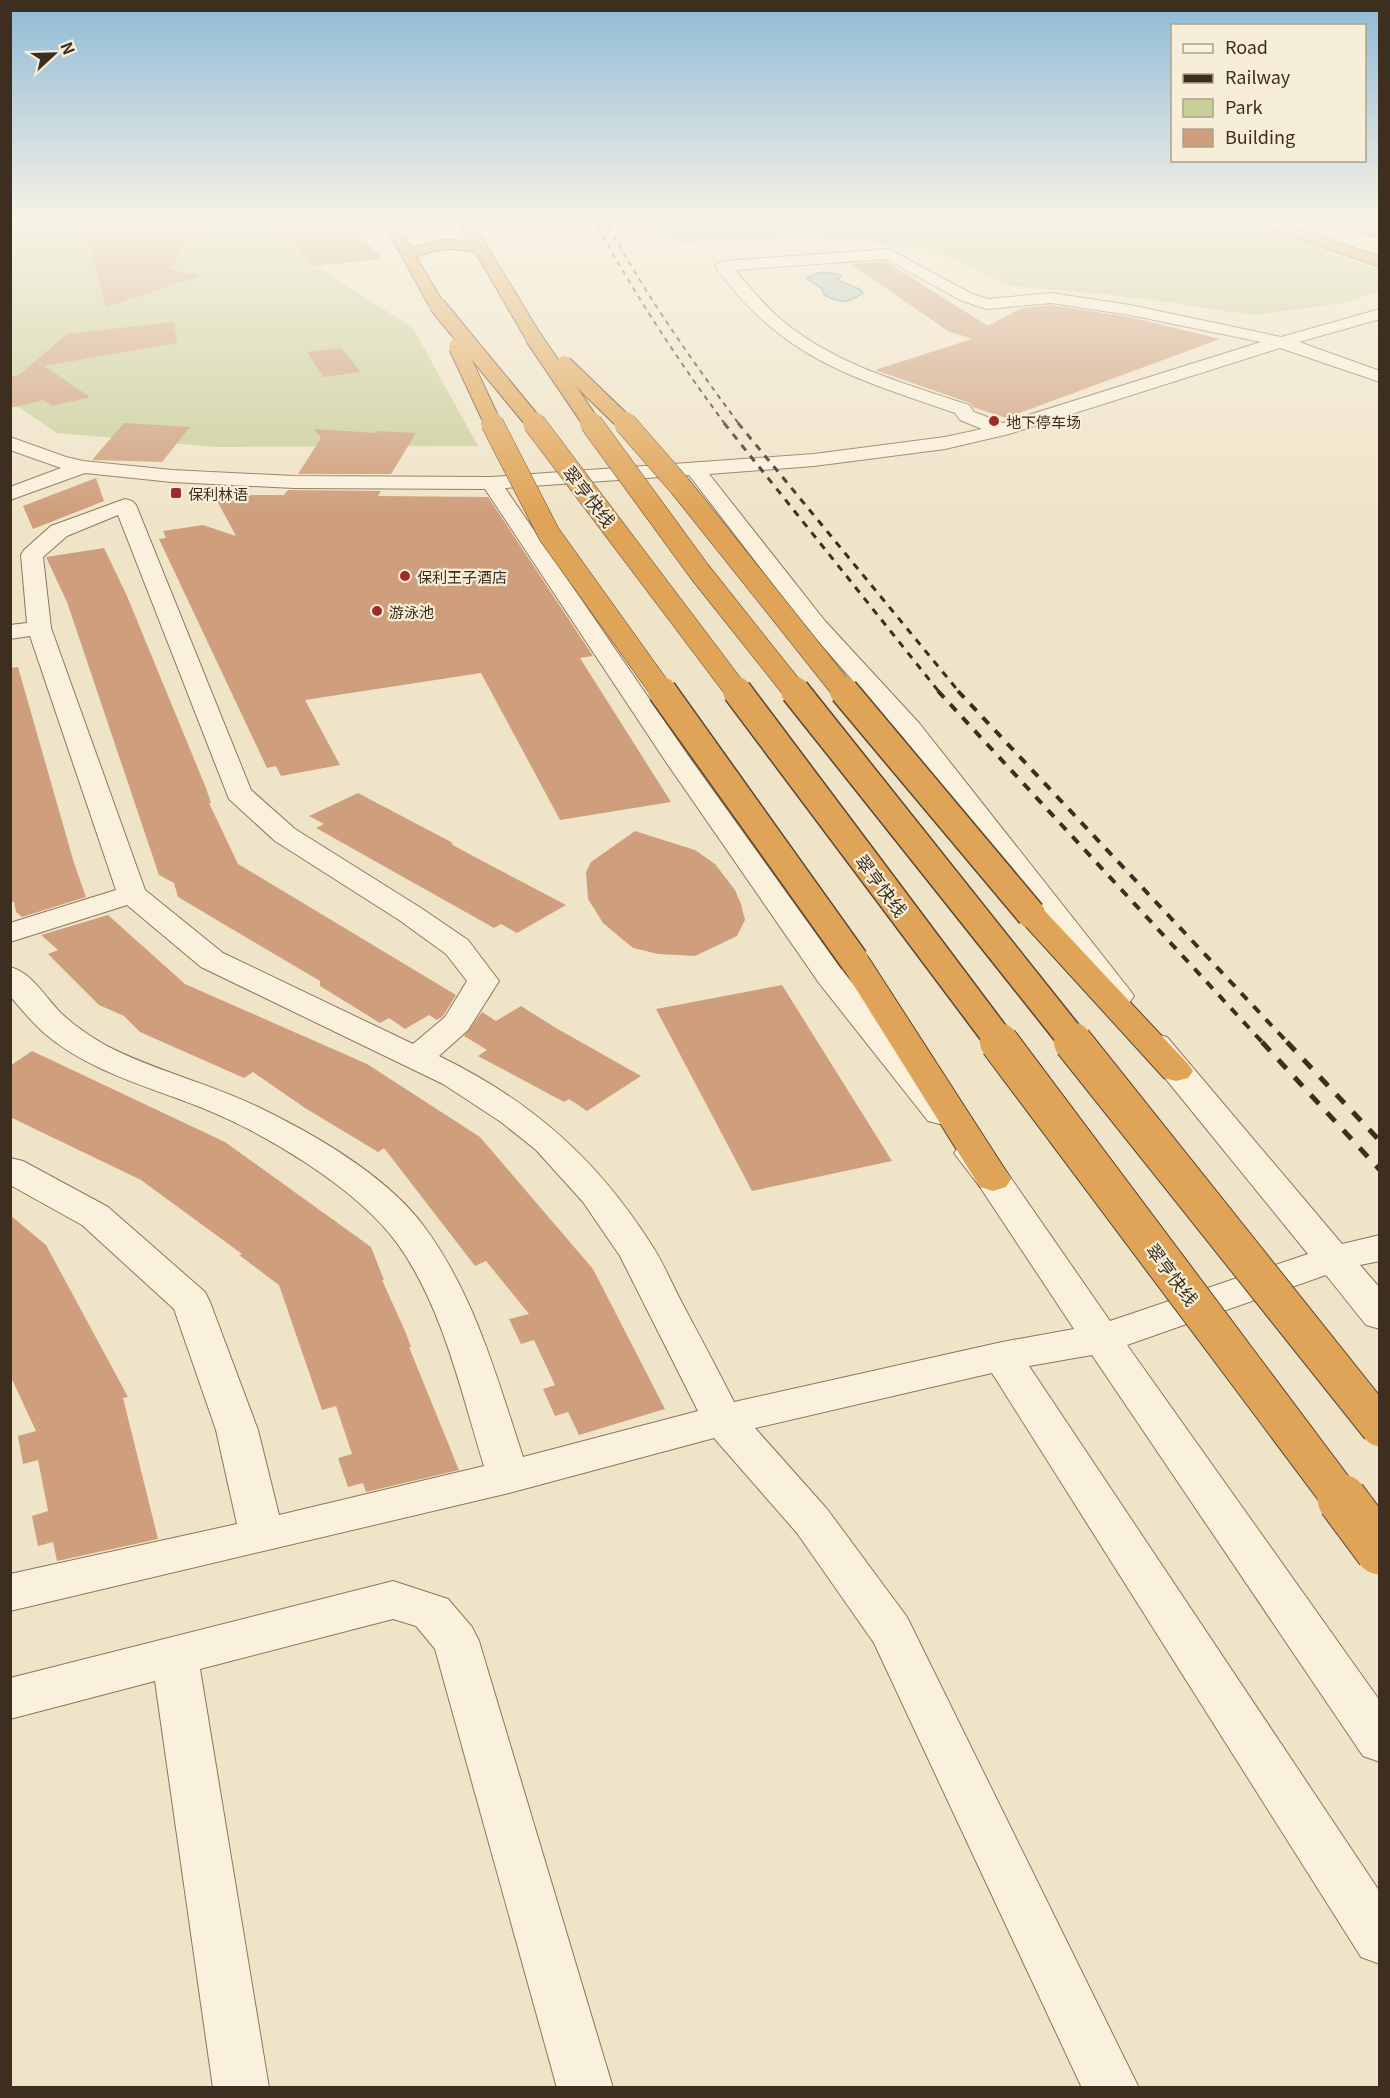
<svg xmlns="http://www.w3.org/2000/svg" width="1390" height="2098" viewBox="0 0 1390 2098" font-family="Georgia,'Noto Sans SC',serif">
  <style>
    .green { fill: #c9cf9b }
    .water { fill: #a9c4bc; stroke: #6f938a; stroke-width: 1.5 }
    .building { fill: #cf9f7d }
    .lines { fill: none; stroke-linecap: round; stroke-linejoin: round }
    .minor-casing { stroke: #8d765c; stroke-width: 2 }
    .highway-casing { stroke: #5b4430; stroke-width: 2 }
    .minor { fill: #faf1dc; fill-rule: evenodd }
    .highway { fill: #e0a458; fill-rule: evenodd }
    .rail-far3 { stroke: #3d2e20; stroke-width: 2; stroke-dasharray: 5 5; stroke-linecap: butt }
    .rail-far2 { stroke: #3d2e20; stroke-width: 3; stroke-dasharray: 7 7; stroke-linecap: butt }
    .rail-far1 { stroke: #3d2e20; stroke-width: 4; stroke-dasharray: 9 9; stroke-linecap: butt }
    .rail { stroke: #3d2e20; stroke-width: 5; stroke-dasharray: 12 12; stroke-linecap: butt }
    .highway-bridge-far4-casing { stroke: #5b4430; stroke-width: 18; stroke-linecap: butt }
    .highway-bridge-far3-casing { stroke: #5b4430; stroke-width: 23; stroke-linecap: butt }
    .highway-bridge-far2-casing { stroke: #5b4430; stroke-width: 31; stroke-linecap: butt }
    .highway-bridge-far1-casing { stroke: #5b4430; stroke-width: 40; stroke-linecap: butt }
    .highway-bridge-casing { stroke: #5b4430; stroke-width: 51; stroke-linecap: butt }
    .highway-bridge-far4 { stroke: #e0a458; stroke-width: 16 }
    .highway-bridge-far3 { stroke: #e0a458; stroke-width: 22 }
    .highway-bridge-far2 { stroke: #e0a458; stroke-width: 28 }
    .highway-bridge-far1 { stroke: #e0a458; stroke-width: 38 }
    .highway-bridge { stroke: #e0a458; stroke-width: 49 }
    .poi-dot { fill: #9e2a2b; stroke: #f7eed8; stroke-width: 2 }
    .labels { text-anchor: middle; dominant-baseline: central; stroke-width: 4.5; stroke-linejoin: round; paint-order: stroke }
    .far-poi-label { font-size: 15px; fill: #3d2e20; stroke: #f7eed8; text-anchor: start }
    .street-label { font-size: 18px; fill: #3d2e20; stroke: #f7eed8 }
  </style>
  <rect width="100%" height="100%" fill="#f0e4c8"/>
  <g class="green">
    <path d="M10 218H345L308 261 413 328 478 446 217 447 57 433 11 402Z"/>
    <path d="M645 218H1240L1379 270V291L1344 303 1252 315 1140 298 1012 286 927 248 805 238 682 244 640 229Z"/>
  </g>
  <path class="water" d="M821 272 838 274 841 276 838 280 859 289 863 293C848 304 840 303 824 295L822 289 806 278Z"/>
  <g class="building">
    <path d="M81 218H207L169 269 200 276 106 307Z"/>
    <path d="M268 218H342L383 259 314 266Z"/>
    <path d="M885 261 988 326 1022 308 1051 305 1130 317 1220 339 1006 418 973 407 970 403 875 370 972 339 948 331 851 264Z"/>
    <path d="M174 322 177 343 44 366 90 397 52 406 43 400 10 408V377L19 375 67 334Z"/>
    <path d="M341 348 361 372 323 377 307 352Z"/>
    <path d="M124 423 190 427 162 462 92 460Z"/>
    <path d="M314 429 377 433 378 431 416 433 391 474H298L321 438Z"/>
    <path d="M96 478 104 501 33 529 23 506Z"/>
    <path d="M288 490 381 491 378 496 488 497 593 656 580 658 671 802 560 820 481 673 305 700 340 765 281 776 276 766 267 768 159 539 166 538 163 531 203 525 236 536 214 495H284Z"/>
    <path d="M104 548 127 596 206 788 211 803H209L238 864 456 995 443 1016 437 1020 429 1015 405 1029 389 1018 380 1023 320 986V981L178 897 174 883 159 875 67 602 46 557Z"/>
    <path d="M18 667 74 863 86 897 22 917 16 912 14 902 10 903V668Z"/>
    <path d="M358 793 453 843 451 844 473 856 566 905 517 933 501 924 494 928 316 828 324 824 309 816Z"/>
    <path d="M635 831 695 850 715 864 735 890 741 904 745 920 737 936 695 956 658 954 633 948 603 923 588 899 586 872 591 862Z"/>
    <path d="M108 915 185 984 367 1064 480 1137 593 1269 665 1409 579 1435 568 1412 555 1416 543 1389 555 1385 534 1340 521 1344 509 1319 529 1314 486 1261 475 1266 384 1148 378 1152 305 1108 253 1072 244 1078 140 1032 124 1016 99 1005 48 954 58 950 41 935Z"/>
    <path d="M782 985 892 1161 752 1191 656 1009Z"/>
    <path d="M521 1006 556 1028 641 1076 587 1111 569 1099 564 1102 478 1056 487 1050 464 1036 482 1012 496 1021Z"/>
    <path d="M32 1051 225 1142 371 1247 384 1280H382L405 1331 411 1347H409L459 1470 366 1492 363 1483 348 1487 338 1458 352 1454 336 1406 322 1410 279 1285 239 1255 242 1254 141 1180 10 1117V1066Z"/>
    <path d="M10 1215 46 1245 128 1397 123 1398 158 1539 57 1561 53 1542 38 1546 32 1516 48 1511 38 1460 23 1464 18 1436 36 1431 10 1375Z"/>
  </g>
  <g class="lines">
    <defs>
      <g id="minor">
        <path d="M889 249 972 294 988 299 1051 293 1130 305 1281 337 1380 309V319L1299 342 1380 371V382L1280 348 1009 434 945 449 814 466 709 474 825 621 919 723 1129 989 1134 996 1129 1003 1118 1006 1107 1003 901 735 809 631 689 475 505 488 689 757 841 969 952 1105 957 1113 952 1121 940 1124 928 1121 819 983 666 762 485 489 294 488 172 482 85 473 10 500V487L61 468 10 450V437L66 457 83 461 172 470 294 476 491 477 814 454 945 437 982 429 960 420 955 413C854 378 781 359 715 266L723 261ZM886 259 960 300 986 309 1051 303 1130 315 1261 342 1003 423 974 412 969 405C903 383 832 364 778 317 762 303 749 286 735 270Z"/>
        <path d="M125 499 132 501 136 505 251 790 295 829 421 908 468 940 499 981 468 1030 439 1056C530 1100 597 1159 651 1244 663 1262 671 1282 681 1301 699 1335 717 1368 734 1402L1002 1342 1074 1329 980 1187 954 1153 960 1145 972 1142 984 1145 1006 1171 1110 1321 1308 1254 1143 1051 1139 1044 1143 1037 1155 1034 1167 1037 1342 1244 1380 1235V1261L1360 1265 1380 1288V1329L1366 1325 1326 1275 1127 1345 1380 1701V1762L1363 1756 1092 1355 1029 1366 1380 1892V1964L1361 1957 992 1373 755 1428 827 1509 907 1617 1139 2088H1082L874 1643 797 1533 714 1438 509 1493 10 1611V1574L237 1524 216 1430 174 1309 82 1225 10 1185V1158L23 1161 108 1207 205 1292 210 1302 258 1430 279 1515 484 1466C461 1392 443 1307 397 1243 356 1187 263 1132 200 1107 147 1086 88 1071 44 1033 32 1022 21 1009 10 996V967C32 972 47 1000 63 1015 76 1027 91 1037 107 1046 155 1071 209 1083 258 1107 314 1134 385 1175 423 1225 474 1293 497 1378 523 1457L698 1411 620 1256 583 1202 536 1150 501 1122 443 1084 201 967 127 905 10 942V923L116 890 30 636 10 639V625L27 623 21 555 24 550 51 526ZM118 515 229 799 275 841 399 920 446 954 467 981 445 1017 413 1044 223 953 145 890 51 628 43 557 67 536Z"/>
        <path d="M393 1581 448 1599 472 1627 479 1641 613 2088H557L435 1649 416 1626 393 1619 200 1669 269 2088H213L155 1681 10 1719V1678Z"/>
      </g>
      <g id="highway">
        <path d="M381 218H395L411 248 444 240 469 241 456 218H470L542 337 539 341H527L476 253C456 246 435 249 416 257L445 305 443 309H431Z"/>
        <path d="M1245 218H1267L1380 257V267L1247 221Z"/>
        <path d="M1326 218H1348L1380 229V238L1328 221Z"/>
        <path d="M1031 905 1042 908 1188 1064 1193 1071 1188 1078 1176 1081 1164 1078 1020 920 1016 914 1020 908Z"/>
        <path d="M854 951 865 953 870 960 1006 1171 1011 1179 1006 1187 993 1191 980 1187 838 960 843 953Z"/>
      </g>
    </defs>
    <use href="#minor" class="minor-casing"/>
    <use href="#highway" class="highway-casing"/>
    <use href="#minor" class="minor"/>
    <use href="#highway" class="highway"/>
    <g class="rail-far3">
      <path d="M593 218C632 290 676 358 725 424"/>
      <path d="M604 218C643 291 690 358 739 424"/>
    </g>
    <g class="rail-far2">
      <path d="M724 423 940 693"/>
      <path d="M738 423 960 693"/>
    </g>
    <g class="rail-far1">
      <path d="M938 691 1263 1043"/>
      <path d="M958 691 1288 1043"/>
    </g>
    <g class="rail">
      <path d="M1262 1042 1380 1170"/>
      <path d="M1287 1042 1380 1141"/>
    </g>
    <defs>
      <g id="highway-bridge-far4">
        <path d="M437 305 535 424"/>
        <path d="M533 337 592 424"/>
        <path d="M457 347 493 424"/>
        <path d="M564 364 626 424"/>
      </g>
      <g id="highway-bridge-far3">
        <path d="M492 423 549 534 663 693"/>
        <path d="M534 423 738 693"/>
        <path d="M591 423 699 571 796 693"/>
        <path d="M625 423 680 486 845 693"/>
      </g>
      <g id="highway-bridge-far2">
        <path d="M662 691 854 960"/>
        <path d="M737 691 1001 1043"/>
        <path d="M795 691 1075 1043"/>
        <path d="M844 691 1031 914"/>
      </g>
      <g id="highway-bridge-far1">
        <path d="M999 1042 1343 1501"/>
        <path d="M1073 1042 1380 1427"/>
      </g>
      <path id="highway-bridge" d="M1342 1499 1380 1550"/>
    </defs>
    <use href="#highway-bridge-far4" class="highway-bridge-far4-casing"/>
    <use href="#highway-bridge-far3" class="highway-bridge-far3-casing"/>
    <use href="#highway-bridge-far2" class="highway-bridge-far2-casing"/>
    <use href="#highway-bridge-far1" class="highway-bridge-far1-casing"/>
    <use href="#highway-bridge" class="highway-bridge-casing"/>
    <use href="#highway-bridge-far4" class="highway-bridge-far4"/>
    <use href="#highway-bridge-far3" class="highway-bridge-far3"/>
    <use href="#highway-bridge-far2" class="highway-bridge-far2"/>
    <use href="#highway-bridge-far1" class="highway-bridge-far1"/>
    <use href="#highway-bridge" class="highway-bridge"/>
  </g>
  <linearGradient id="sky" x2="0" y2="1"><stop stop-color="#8fbad6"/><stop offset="0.43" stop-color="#f8f3e6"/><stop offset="1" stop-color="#f8f3e6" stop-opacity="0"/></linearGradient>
  <rect width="1390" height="512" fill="url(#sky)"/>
  <g class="poi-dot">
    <circle cx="994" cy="421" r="6"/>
    <rect x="170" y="487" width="12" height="12" rx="3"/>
    <circle cx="405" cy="576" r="6"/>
    <circle cx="377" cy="611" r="6"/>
  </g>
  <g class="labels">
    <g class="far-poi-label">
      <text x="1006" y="421">地下停车场</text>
      <text x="188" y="493">保利林语</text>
      <text x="417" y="576">保利王子酒店</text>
      <text x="389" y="611">游泳池</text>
    </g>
    <g class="street-label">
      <text transform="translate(590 496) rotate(52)">翠亨快线</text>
      <text transform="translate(882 885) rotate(53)">翠亨快线</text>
      <text transform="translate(1173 1274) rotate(53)">翠亨快线</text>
    </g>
  </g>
  <rect width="1390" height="2098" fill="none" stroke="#3d2e20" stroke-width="24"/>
  <rect x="1171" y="24" width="195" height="138" fill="#f7eed8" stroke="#ada18e" stroke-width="1.5"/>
  <rect x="1183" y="44" width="30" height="9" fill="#faf1dc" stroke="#ada18e" stroke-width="1.5"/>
  <text x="1225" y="54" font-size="18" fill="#3d2e20">Road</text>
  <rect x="1183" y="74" width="30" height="9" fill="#3d2e20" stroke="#ada18e" stroke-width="1.5"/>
  <text x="1225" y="84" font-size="18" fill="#3d2e20">Railway</text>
  <rect x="1183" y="99" width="30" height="18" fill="#c9cf9b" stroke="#ada18e" stroke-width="1.5"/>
  <text x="1225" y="114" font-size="18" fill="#3d2e20">Park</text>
  <rect x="1183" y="129" width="30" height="18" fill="#cf9f7d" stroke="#ada18e" stroke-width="1.5"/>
  <text x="1225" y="144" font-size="18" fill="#3d2e20">Building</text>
  <g transform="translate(54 54) rotate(68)" stroke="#f7eed8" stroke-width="4.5" paint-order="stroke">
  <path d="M0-4.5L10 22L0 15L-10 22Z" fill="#3d2e20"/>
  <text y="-9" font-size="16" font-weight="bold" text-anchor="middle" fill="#3d2e20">N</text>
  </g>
</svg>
